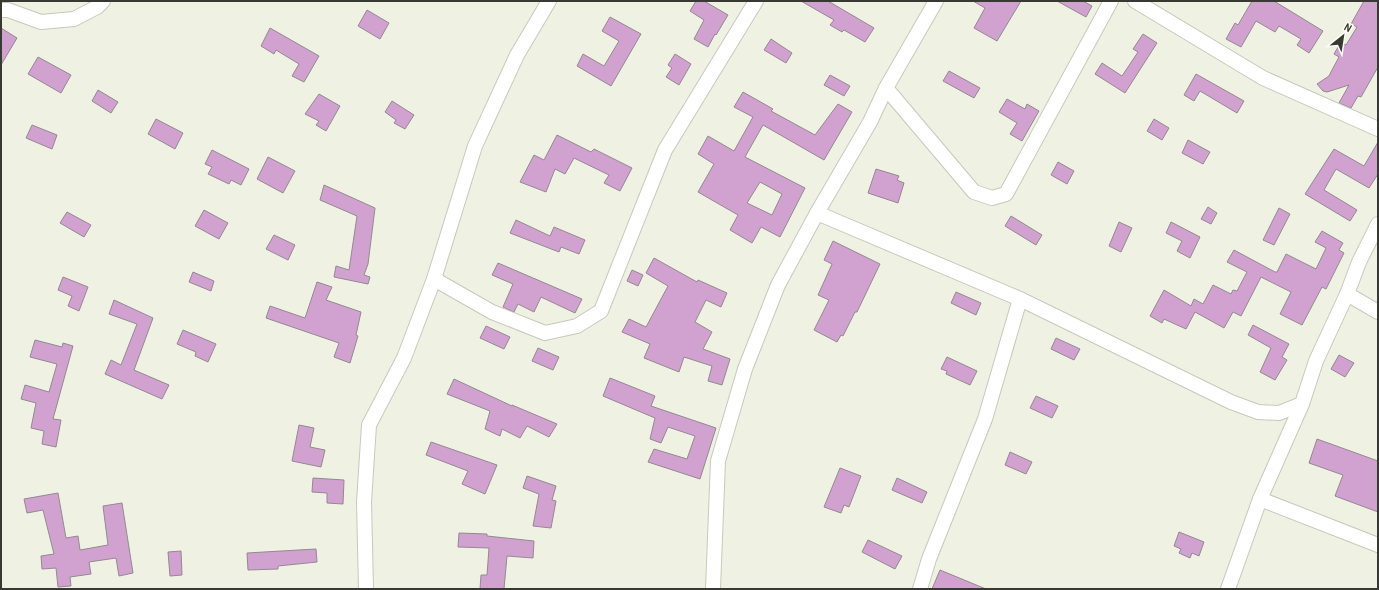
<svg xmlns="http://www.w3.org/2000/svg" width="1379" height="590" viewBox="0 0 1379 590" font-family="'Archivo Narrow',sans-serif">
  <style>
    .building { fill: #d1a1cf; stroke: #938992; fill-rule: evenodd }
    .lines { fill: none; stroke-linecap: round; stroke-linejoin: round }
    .street-casing { stroke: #c7c9bc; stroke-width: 16 }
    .street { stroke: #fff; stroke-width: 14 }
  </style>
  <rect width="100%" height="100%" fill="#eff1e3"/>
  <g class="building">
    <path d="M696 1H704L728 15 716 35 715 34 708 47 694 39 704 20 690 11Z"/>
    <path d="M801 1H828L874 28 865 42 844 30 842 32 830 25 834 20Z"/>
    <path d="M973 1H1021L997 41 974 28 985 8Z"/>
    <path d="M1057 1H1083L1092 6 1086 17Z"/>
    <path d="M1252 1H1274L1323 31 1309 53 1297 45 1301 39 1279 26 1275 32 1256 21 1241 47 1226 39 1235 23 1238 25Z"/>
    <path d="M1364 1H1378V67L1361 97 1358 96 1351 108 1339 103 1349 85 1327 92 1323 91 1317 84 1329 76 1332 70 1339 57 1334 54 1341 42 1346 45 1357 27 1351 24Z"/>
    <path d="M367 10 389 23 380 39 358 26Z"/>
    <path d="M610 17 641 34 611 86 577 66 583 54 604 66 619 41 602 31Z"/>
    <path d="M1 28 17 38 1 65Z"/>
    <path d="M270 28 319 56 304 82 292 76 299 64 276 50 274 54 261 46Z"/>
    <path d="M1143 34 1157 43 1125 93 1095 74 1102 63 1122 76 1138 52 1133 49Z"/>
    <path d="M771 39 792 53 786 63 764 50Z"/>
    <path d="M675 54 691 64 679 85 666 77 672 68 668 65Z"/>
    <path d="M38 57 71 75 61 93 28 74Z"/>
    <path d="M949 71 980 88 974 98 943 81Z"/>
    <path d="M1196 74 1244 101 1237 113 1200 91 1194 101 1184 95Z"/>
    <path d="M830 75 850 86 844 96 824 85Z"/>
    <path d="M98 90 118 102 111 113 92 101Z"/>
    <path d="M743 92 773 109 771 111 815 135 838 104 852 112 824 160 763 125 745 157 805 188 780 237 761 227 752 243 730 230 738 215 698 192 714 164 698 154 708 136 734 151 753 117 734 107ZM760 182 782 194 772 215 747 203Z"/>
    <path d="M319 94 340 106 326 131 316 125 319 121 305 114Z"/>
    <path d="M1007 99 1025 109 1027 104 1039 111 1022 141 1010 134 1017 123 999 112Z"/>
    <path d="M392 101 414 115 405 129 394 123 396 120 385 112Z"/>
    <path d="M156 119 183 133 175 149 148 134Z"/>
    <path d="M1154 119 1169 128 1162 140 1147 131Z"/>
    <path d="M32 125 57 135 52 149 26 138Z"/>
    <path d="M557 135 591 152 594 149 632 168 620 191 604 183 609 175 574 158 565 174 555 169 546 192 520 182 534 155 544 160Z"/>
    <path d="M1188 140 1210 152 1203 164 1182 153Z"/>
    <path d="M1378 142V174L1369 188 1336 169 1324 190 1357 210 1350 221 1305 194 1334 149 1364 166Z"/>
    <path d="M212 150 249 169 241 185 231 180 229 184 208 174 212 167 205 164Z"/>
    <path d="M268 157 295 171 283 193 257 179Z"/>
    <path d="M1058 162 1074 171 1067 184 1051 175Z"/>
    <path d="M876 169 899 176 897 180 904 183 898 203 868 193Z"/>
    <path d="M324 185 375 208 368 264 364 275 370 277 368 284 334 277 336 266 349 270 357 216 320 200Z"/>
    <path d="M1208 207 1217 213 1211 224 1201 219Z"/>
    <path d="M1279 208 1290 214 1274 245 1263 240Z"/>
    <path d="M204 210 228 223 219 239 195 226Z"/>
    <path d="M67 212 91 225 84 237 60 223Z"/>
    <path d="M1011 216 1042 235 1036 245 1005 226Z"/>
    <path d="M516 220 550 236 554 227 585 240 579 254 561 247 559 252 510 233Z"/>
    <path d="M1119 222 1132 228 1121 252 1109 246Z"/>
    <path d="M1171 222 1200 237 1190 258 1177 251 1182 241 1166 233Z"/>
    <path d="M1322 231 1343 243 1339 250 1344 253 1326 289 1322 287 1302 325 1280 314 1291 292 1261 277 1241 316 1233 312 1224 328 1195 312 1186 329 1164 319 1162 323 1150 316 1164 290 1191 306 1194 299 1203 304 1213 285 1231 294 1233 290 1237 291 1247 272 1227 262 1234 250 1275 272H1277L1286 254 1316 269 1326 248 1315 242Z"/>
    <path d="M274 235 295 245 288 260 266 249Z"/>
    <path d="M833 241 880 264 857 312H855L843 336 841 335 837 342 814 330 829 300 818 295 832 264 824 260Z"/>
    <path d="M654 258 697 282 698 280 727 293 721 307 706 300 695 322 712 332 703 349 730 359 722 385 708 381 712 366 684 357 679 372 644 358 650 344 622 332 629 319 646 327 668 286 646 273Z"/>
    <path d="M498 263 582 299 575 313 541 297 534 312 518 304 514 312 503 307 513 284 492 275Z"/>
    <path d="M632 270 643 275 638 286 627 281Z"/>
    <path d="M193 272 214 281 211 291 189 282Z"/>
    <path d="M63 277 88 287 79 311 68 306 72 296 58 290Z"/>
    <path d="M317 282 332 287 326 300 361 312 356 335 358 336 350 363 334 357 339 343 266 318 270 306 305 318Z"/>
    <path d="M956 292 981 303 976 315 951 303Z"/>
    <path d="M114 300 153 318 134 370 169 385 162 399 105 374 111 360 121 365 137 324 109 314Z"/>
    <path d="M1253 325 1289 344 1282 357 1287 360 1275 380 1260 372 1271 348 1248 335Z"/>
    <path d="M486 326 510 337 504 349 480 338Z"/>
    <path d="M183 330 216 344 208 362 195 356 196 352 177 344Z"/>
    <path d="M1056 338 1080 349 1074 360 1051 349Z"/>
    <path d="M35 340 62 347 63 343 73 346 53 419 61 420 56 447 42 444 44 431 31 428 36 403 21 399 25 385 49 392 57 364 30 357Z"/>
    <path d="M538 348 559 357 553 370 532 361Z"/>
    <path d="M1339 355 1354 363 1345 377 1331 369Z"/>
    <path d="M947 357 977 371 970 385 946 374 947 371 941 369Z"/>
    <path d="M610 378 655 396 651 406 716 428 700 479 648 462 654 449 687 459 695 436 668 427 661 443 650 439 655 418 603 396Z"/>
    <path d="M454 379 512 406V405L557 424 549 437 527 426 520 438 502 429 500 436 485 429 490 411 447 394Z"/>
    <path d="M1036 396 1058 406 1052 418 1030 408Z"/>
    <path d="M299 425 314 428 310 447 325 450 321 467 292 461Z"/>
    <path d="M1317 439 1378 461V512L1335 496 1343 475 1309 463Z"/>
    <path d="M431 442 497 465 485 494 462 484 468 471 426 455Z"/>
    <path d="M1010 452 1032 462 1026 474 1005 465Z"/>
    <path d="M840 468 861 476 849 507 844 505 841 513 824 507Z"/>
    <path d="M527 476 556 486 552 500 556 501 551 528 533 526 539 494 523 488Z"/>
    <path d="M313 478 344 480 343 504 327 503V493L312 492Z"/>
    <path d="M897 478 927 492 922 503 892 490Z"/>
    <path d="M58 493 66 538 78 536 80 550 108 545 103 506 122 503 133 573 119 576 116 558 89 562 91 574 70 577 71 586 58 587 56 568 42 569 41 556 54 554 43 510 27 513 24 499Z"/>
    <path d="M1179 532 1204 542 1199 556 1192 553 1190 558 1179 553 1181 549 1174 546Z"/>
    <path d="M459 533 487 534V536L534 541 533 558 507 556 504 589H480L481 575H487L489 548 458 547Z"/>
    <path d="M868 540 902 556 895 569 862 552Z"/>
    <path d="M316 549 317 562 278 566V569L248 570 247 553Z"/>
    <path d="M181 551 182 575 170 576 168 552Z"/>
    <path d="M940 570 986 589H932Z"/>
  </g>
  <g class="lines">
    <defs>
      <g id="street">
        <path d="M1135 1 1263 78 1378 129"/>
        <path d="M1 10H8L41 22 74 19 97 7 103 1"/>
        <path d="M886 88 974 192 992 198 1006 194 1111 1"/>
        <path d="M817 213 1020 299 1231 402 1258 412 1279 413 1302 404"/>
        <path d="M434 279 492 312 545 333 577 326 601 311 665 150 756 1"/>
        <path d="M1347 294 1378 312"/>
        <path d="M1260 499 1378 545"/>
        <path d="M366 589 364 502 369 425 404 358 434 279 475 146 517 55 549 1"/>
        <path d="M713 589 718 461 745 369 778 285 817 213 870 122 886 88 936 1"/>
        <path d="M920 589 929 559 985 419 1020 299"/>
        <path d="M1228 589 1260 499 1302 404 1316 361 1347 294 1359 262 1378 224"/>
      </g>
    </defs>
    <use href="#street" class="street-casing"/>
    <use href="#street" class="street"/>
  </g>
  <rect width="1379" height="590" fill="none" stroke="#383933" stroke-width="4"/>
  <g transform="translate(1343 36) rotate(30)" stroke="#fcfef1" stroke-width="3" paint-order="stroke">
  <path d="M0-3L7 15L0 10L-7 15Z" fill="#383933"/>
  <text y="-6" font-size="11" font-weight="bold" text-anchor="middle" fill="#383933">N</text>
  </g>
</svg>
